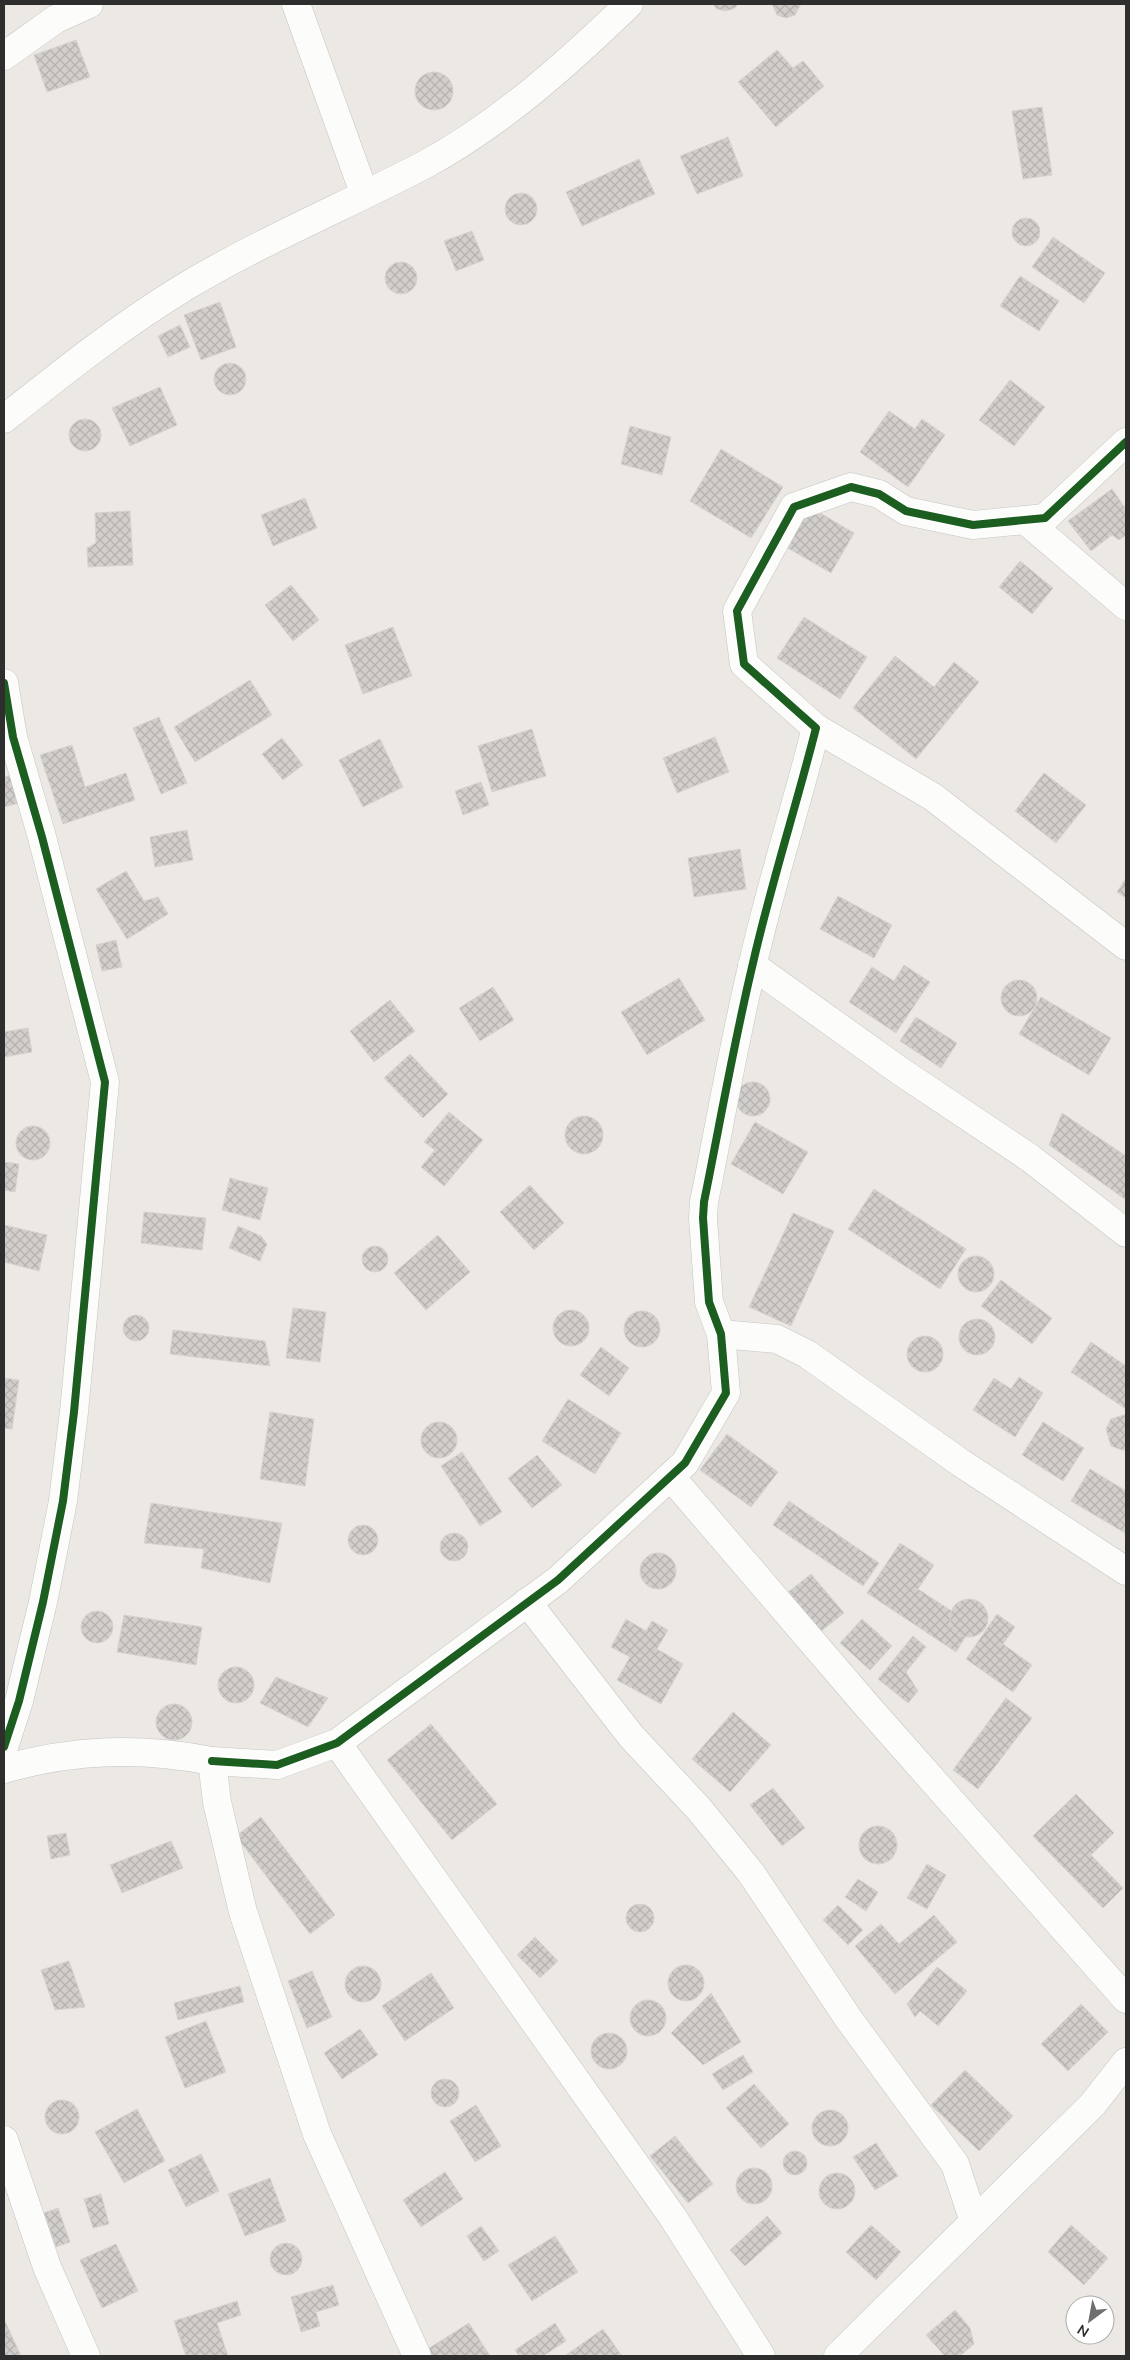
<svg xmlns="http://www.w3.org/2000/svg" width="1130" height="2360" viewBox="0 0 1130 2360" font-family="Mulish,sans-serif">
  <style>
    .building { fill: url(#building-cross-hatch); stroke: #d7d4d0 }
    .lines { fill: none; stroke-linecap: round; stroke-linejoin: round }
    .street-casing { stroke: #c5c4c5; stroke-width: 29 }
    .secondary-casing { stroke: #c5c4c5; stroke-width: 29 }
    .street { stroke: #fcfcfb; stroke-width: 28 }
    .secondary { stroke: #fcfcfb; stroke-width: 28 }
    .cycleway-casing { stroke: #fff; stroke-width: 11 }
    .cycleway { stroke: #1b5e20; stroke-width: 8 }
  </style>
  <defs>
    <pattern id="building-cross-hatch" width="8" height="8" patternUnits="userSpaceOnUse" patternTransform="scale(1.25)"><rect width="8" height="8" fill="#d1cecb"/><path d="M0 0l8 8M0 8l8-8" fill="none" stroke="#b4b1af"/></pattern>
  </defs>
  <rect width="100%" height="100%" fill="#ece8e4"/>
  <g class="building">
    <path d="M713 4H738L735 8 726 11 717 9Z"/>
    <path d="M772 4H801L795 15 786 18 777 15Z"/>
    <path d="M76 40 90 77 47 92 34 55Z"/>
    <path d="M777 50 793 68 803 61 824 86 776 127 738 82Z"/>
    <circle cx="434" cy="91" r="19"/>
    <path d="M1042 107 1052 175 1023 179 1012 111Z"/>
    <path d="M728 137 743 176 697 194 680 156Z"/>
    <path d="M639 159 655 194 582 226 566 192Z"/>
    <circle cx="521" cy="209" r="16"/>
    <circle cx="1026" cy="232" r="14"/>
    <path d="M472 231 484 260 456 271 444 241Z"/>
    <path d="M1053 237 1105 273 1084 303 1032 267Z"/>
    <circle cx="401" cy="278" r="16"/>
    <path d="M1020 276 1059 301 1039 331 1000 306Z"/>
    <path d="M220 302 236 347 201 360 184 315Z"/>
    <path d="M180 325 190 347 168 357 158 336Z"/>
    <circle cx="230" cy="379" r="16"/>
    <path d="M1010 380 1045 407 1014 446 979 420Z"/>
    <path d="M160 387 177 425 130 446 112 408Z"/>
    <path d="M889 411 915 429 922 419 945 435 908 487 860 452Z"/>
    <circle cx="85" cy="435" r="16"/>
    <path d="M630 426 671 437 662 475 621 464Z"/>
    <path d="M721 449 783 487 751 538 690 501Z"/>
    <path d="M1112 489 1126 509V535L1119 540 1112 535 1091 551 1068 521Z"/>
    <path d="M305 498 317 528 273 546 261 515Z"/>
    <path d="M810 507 854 533 831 573 786 547Z"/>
    <path d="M130 511 133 565 88 567 87 548 96 543 95 513Z"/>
    <path d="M1020 561 1053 588 1032 614 999 587Z"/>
    <path d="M291 585 319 620 293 641 265 605Z"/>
    <path d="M804 617 867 657 840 699 777 658Z"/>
    <path d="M393 627 412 676 363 694 345 645Z"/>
    <path d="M895 656 934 687 954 662 979 682 916 759 853 708Z"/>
    <path d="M250 680 272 715 195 762 174 727Z"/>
    <path d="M159 717 187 783 161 794 133 728Z"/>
    <path d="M532 729 546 776 492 792 478 746Z"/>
    <path d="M715 737 729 772 677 793 663 758Z"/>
    <path d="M282 738 303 765 283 780 262 754Z"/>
    <path d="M380 739 403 787 363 807 339 760Z"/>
    <path d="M72 745 85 787 126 773 135 800 63 824 40 755Z"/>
    <path d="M1044 773 1086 805 1056 843 1015 811Z"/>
    <path d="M16 774 23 802 4 807V777Z"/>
    <path d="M481 782 489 805 463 815 455 791Z"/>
    <path d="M187 830 193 860 155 867 150 837Z"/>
    <path d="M740 849 746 889 694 897 688 858Z"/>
    <path d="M126 871 144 901 158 897 168 914 127 939 96 889Z"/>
    <path d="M1126 878V898L1117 892Z"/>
    <path d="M838 896 892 925 874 958 820 929Z"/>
    <path d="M116 940 122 967 102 971 96 945Z"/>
    <path d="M904 965 930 982 896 1033 849 1002 872 967 894 981Z"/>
    <path d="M679 978 705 1020 647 1055 621 1012Z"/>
    <circle cx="1019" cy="998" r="18"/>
    <path d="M493 987 514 1020 480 1041 459 1008Z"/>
    <path d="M1041 997 1111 1038 1089 1075 1019 1034Z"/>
    <path d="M390 1000 415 1031 374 1062 350 1031Z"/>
    <path d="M916 1017 957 1043 941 1068 900 1041Z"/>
    <path d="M28 1028 32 1052 4 1057V1032Z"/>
    <path d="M410 1054 448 1094 423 1118 384 1078Z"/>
    <circle cx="753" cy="1099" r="17"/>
    <path d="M449 1112 483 1140 444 1186 421 1167 435 1150 424 1142Z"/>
    <path d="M1062 1113 1126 1156V1200L1049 1145Z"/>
    <circle cx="584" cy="1135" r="19"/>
    <path d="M755 1122 808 1152 783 1194 731 1164Z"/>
    <circle cx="33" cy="1143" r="17"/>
    <path d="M4 1162 19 1164 15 1192 4 1190Z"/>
    <path d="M230 1178 268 1188 260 1220 222 1210Z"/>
    <path d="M530 1185 564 1223 534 1250 500 1212Z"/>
    <path d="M874 1189 966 1249 940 1289 848 1229Z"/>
    <path d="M144 1212 206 1218 202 1250 141 1243Z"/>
    <path d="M793 1213 834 1231 791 1326 749 1307Z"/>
    <path d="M4 1225 47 1235 39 1271 4 1262Z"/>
    <path d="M238 1226 261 1236 267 1244 260 1261 229 1248Z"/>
    <path d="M438 1235 470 1272 426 1310 394 1273Z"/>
    <circle cx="375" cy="1259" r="13"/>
    <circle cx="976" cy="1274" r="18"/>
    <path d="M1001 1280 1052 1318 1032 1344 981 1306Z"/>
    <path d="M293 1308 326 1312 320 1362 286 1358Z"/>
    <circle cx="571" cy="1328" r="18"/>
    <circle cx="642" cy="1329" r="18"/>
    <circle cx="136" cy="1328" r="13"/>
    <circle cx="977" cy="1337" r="18"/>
    <path d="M173 1330 265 1341 270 1366 170 1354Z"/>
    <circle cx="925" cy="1354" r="18"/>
    <path d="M1091 1342 1126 1366V1409L1071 1372Z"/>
    <path d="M601 1347 629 1368 609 1396 580 1375Z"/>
    <path d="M1019 1377 1043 1393 1015 1437 973 1410 994 1378 1011 1389Z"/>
    <path d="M4 1378 19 1380 12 1429 4 1428Z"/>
    <path d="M568 1399 621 1433 595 1474 542 1441Z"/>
    <path d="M270 1412 314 1419 305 1486 260 1479Z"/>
    <path d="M1123 1415H1126V1450H1122L1111 1446 1106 1429 1111 1419Z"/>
    <path d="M1043 1422 1084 1448 1063 1481 1022 1455Z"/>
    <circle cx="439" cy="1440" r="18"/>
    <path d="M727 1434 778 1472 751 1507 700 1470Z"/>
    <path d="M462 1452 502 1512 480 1526 441 1466Z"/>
    <path d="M537 1455 562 1485 532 1508 508 1478Z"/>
    <path d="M1090 1469 1126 1491 1125 1533 1071 1501Z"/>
    <path d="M789 1501 879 1563 863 1586 773 1525Z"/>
    <path d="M151 1503 282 1523 270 1583 201 1568 204 1549 144 1543Z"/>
    <circle cx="363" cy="1540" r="15"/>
    <circle cx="454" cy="1547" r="14"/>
    <path d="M900 1543 934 1565 918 1589 973 1625 956 1652 867 1593Z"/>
    <circle cx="658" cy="1571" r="18"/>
    <path d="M811 1574 844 1613 820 1632 787 1593Z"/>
    <circle cx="969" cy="1618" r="19"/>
    <circle cx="97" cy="1627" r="16"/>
    <path d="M997 1614 1015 1627 1003 1644 1032 1665 1013 1692 966 1659Z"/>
    <path d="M124 1615 202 1627 196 1665 117 1652Z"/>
    <path d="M626 1619 646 1631 652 1621 668 1630 657 1649 683 1664 661 1704 617 1680 630 1657 611 1647Z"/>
    <path d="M862 1619 892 1646 870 1670 840 1643Z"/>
    <path d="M913 1636 926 1647 906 1672 918 1691 908 1703 878 1679Z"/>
    <circle cx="236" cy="1685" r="18"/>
    <path d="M276 1677 328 1698 308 1727 260 1703Z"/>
    <path d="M1006 1698 1032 1718 978 1789 953 1770Z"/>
    <circle cx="174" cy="1722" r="18"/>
    <path d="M733 1712 771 1745 730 1792 692 1759Z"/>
    <path d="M431 1724 497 1804 452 1840 387 1760Z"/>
    <path d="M773 1788 805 1828 782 1846 750 1805Z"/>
    <path d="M1076 1794 1114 1833 1091 1855 1123 1888 1103 1908 1033 1836Z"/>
    <path d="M261 1817 335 1915 310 1934 236 1836Z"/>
    <circle cx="878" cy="1845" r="19"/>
    <path d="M66 1833 70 1855 51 1859 47 1836Z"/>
    <path d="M171 1841 183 1868 122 1893 110 1865Z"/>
    <path d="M927 1864 946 1875 927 1909 907 1898Z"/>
    <path d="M858 1879 878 1892 866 1911 845 1897Z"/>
    <circle cx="640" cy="1918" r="14"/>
    <path d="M838 1905 863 1930 848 1945 823 1920Z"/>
    <path d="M934 1915 957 1942 895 1994 855 1946 881 1924 899 1944Z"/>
    <path d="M535 1937 558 1961 540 1978 517 1955Z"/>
    <path d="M69 1961 85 2007 55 2010 41 1970Z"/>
    <circle cx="686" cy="1983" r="18"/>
    <circle cx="363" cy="1984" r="18"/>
    <path d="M937 1967 967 1991 938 2026 920 2011 915 2017 907 2004Z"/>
    <path d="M312 1971 332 2017 307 2028 288 1981Z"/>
    <path d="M431 1973 454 2008 405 2041 382 2006Z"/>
    <path d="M240 1986 244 2002 178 2020 174 2003Z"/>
    <path d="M711 1993 741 2042 703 2065 671 2033Z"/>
    <circle cx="648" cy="2018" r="18"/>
    <path d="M1081 2004 1108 2032 1068 2071 1041 2044Z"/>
    <path d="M206 2021 226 2072 185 2088 165 2037Z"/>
    <path d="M360 2029 378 2055 342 2079 324 2053Z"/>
    <circle cx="609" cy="2051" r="18"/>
    <path d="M743 2055 753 2072 723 2090 712 2074Z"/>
    <path d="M965 2070 1013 2116 979 2151 931 2105Z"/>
    <circle cx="445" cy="2093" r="14"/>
    <path d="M754 2084 789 2124 761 2148 726 2108Z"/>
    <circle cx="62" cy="2117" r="17"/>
    <path d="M476 2105 501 2146 475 2162 450 2121Z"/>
    <path d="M137 2109 165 2161 124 2183 95 2132Z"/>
    <circle cx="830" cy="2128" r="18"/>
    <path d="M675 2136 713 2184 688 2203 650 2156Z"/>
    <path d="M876 2143 898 2176 875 2190 853 2157Z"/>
    <circle cx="795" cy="2163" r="12"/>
    <path d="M201 2154 219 2191 186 2207 168 2170Z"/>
    <circle cx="754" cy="2186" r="18"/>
    <path d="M445 2172 463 2199 421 2227 403 2200Z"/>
    <circle cx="837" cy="2191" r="18"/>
    <path d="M270 2178 286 2221 245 2236 228 2194Z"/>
    <path d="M101 2194 109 2224 93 2228 84 2199Z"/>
    <path d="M58 2208 70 2242 56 2247 44 2213Z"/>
    <path d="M767 2216 782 2233 745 2266 730 2250Z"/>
    <path d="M871 2225 901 2252 876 2280 846 2252Z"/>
    <path d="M1071 2225 1108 2258 1084 2285 1048 2252Z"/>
    <path d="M481 2226 499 2251 484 2261 467 2236Z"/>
    <path d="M555 2236 578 2272 532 2301 508 2265Z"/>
    <circle cx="286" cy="2259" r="16"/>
    <path d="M116 2244 138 2291 102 2308 80 2260Z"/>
    <path d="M333 2285 339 2305 316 2312 320 2326 301 2332 291 2297Z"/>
    <path d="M237 2301 241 2315 217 2323 228 2356H186L174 2321Z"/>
    <path d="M955 2310 970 2328 974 2344 960 2356H945L926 2335Z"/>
    <path d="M4 2319 21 2356H4Z"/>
    <path d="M469 2323 490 2356H426L423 2352Z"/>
    <path d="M555 2323 566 2341 543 2356H519L515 2350Z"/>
    <path d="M603 2329 622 2356H566V2355Z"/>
  </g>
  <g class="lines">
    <defs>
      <g id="street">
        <path d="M296 4 364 193"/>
        <path d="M4 56 56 19 89 4"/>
        <path d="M1025 520 1126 606"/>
        <path d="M4 683 13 737 42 837 105 1082 74 1412 63 1501 43 1602 19 1701 4 1747"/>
        <path d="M816 728 933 797 1126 946"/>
        <path d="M752 965 900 1071 1030 1158 1126 1233"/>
        <path d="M721 1334 777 1339 807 1354 961 1463 1126 1571"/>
        <path d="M671 1477 868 1707 1126 1999"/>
        <path d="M527 1602 631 1736 699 1809 751 1873 848 2018 955 2164 974 2222"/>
        <path d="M337 1743 672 2216 761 2356"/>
        <path d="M212 1761 277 1765 337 1743 558 1580 685 1463 726 1393 721 1334 709 1302 703 1218 704 1202C720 1123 734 1042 753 963 771 884 796 807 816 728L744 664 737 611 794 507 851 487 879 494 906 511 973 525 1045 518 1126 442"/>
        <path d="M4 1769C74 1749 140 1747 212 1761L217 1802 243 1912 317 2134 417 2356"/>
        <path d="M4 2140 47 2267 86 2356"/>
        <path d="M838 2356 1093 2104 1126 2062"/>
      </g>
      <path id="secondary" d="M4 419C63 372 123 324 188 285 264 240 345 206 424 165 500 124 567 64 629 4"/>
    </defs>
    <use href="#street" class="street-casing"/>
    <use href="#secondary" class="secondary-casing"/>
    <use href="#street" class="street"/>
    <use href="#secondary" class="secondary"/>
    <defs>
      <g id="cycleway">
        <path d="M4 683 13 737 42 837 105 1082 74 1412 63 1501 43 1602 19 1701 4 1747"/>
        <path d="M212 1761 277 1765 337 1743 558 1580 685 1463 726 1393 721 1334 709 1302 703 1218 704 1202C720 1123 734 1042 753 963 771 884 796 807 816 728L744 664 737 611 794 507 851 487 879 494 906 511 973 525 1045 518 1126 442"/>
      </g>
    </defs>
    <use href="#cycleway" class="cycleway-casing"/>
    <use href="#cycleway" class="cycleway"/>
  </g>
  <rect width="1130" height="2360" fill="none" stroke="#2e2e2e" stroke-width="10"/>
  <g transform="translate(1090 2320) rotate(212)"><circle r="24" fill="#ffffff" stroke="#ababab"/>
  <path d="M0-4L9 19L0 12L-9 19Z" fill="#706f6e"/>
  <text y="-8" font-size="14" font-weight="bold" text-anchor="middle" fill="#2e2e2e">N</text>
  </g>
</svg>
